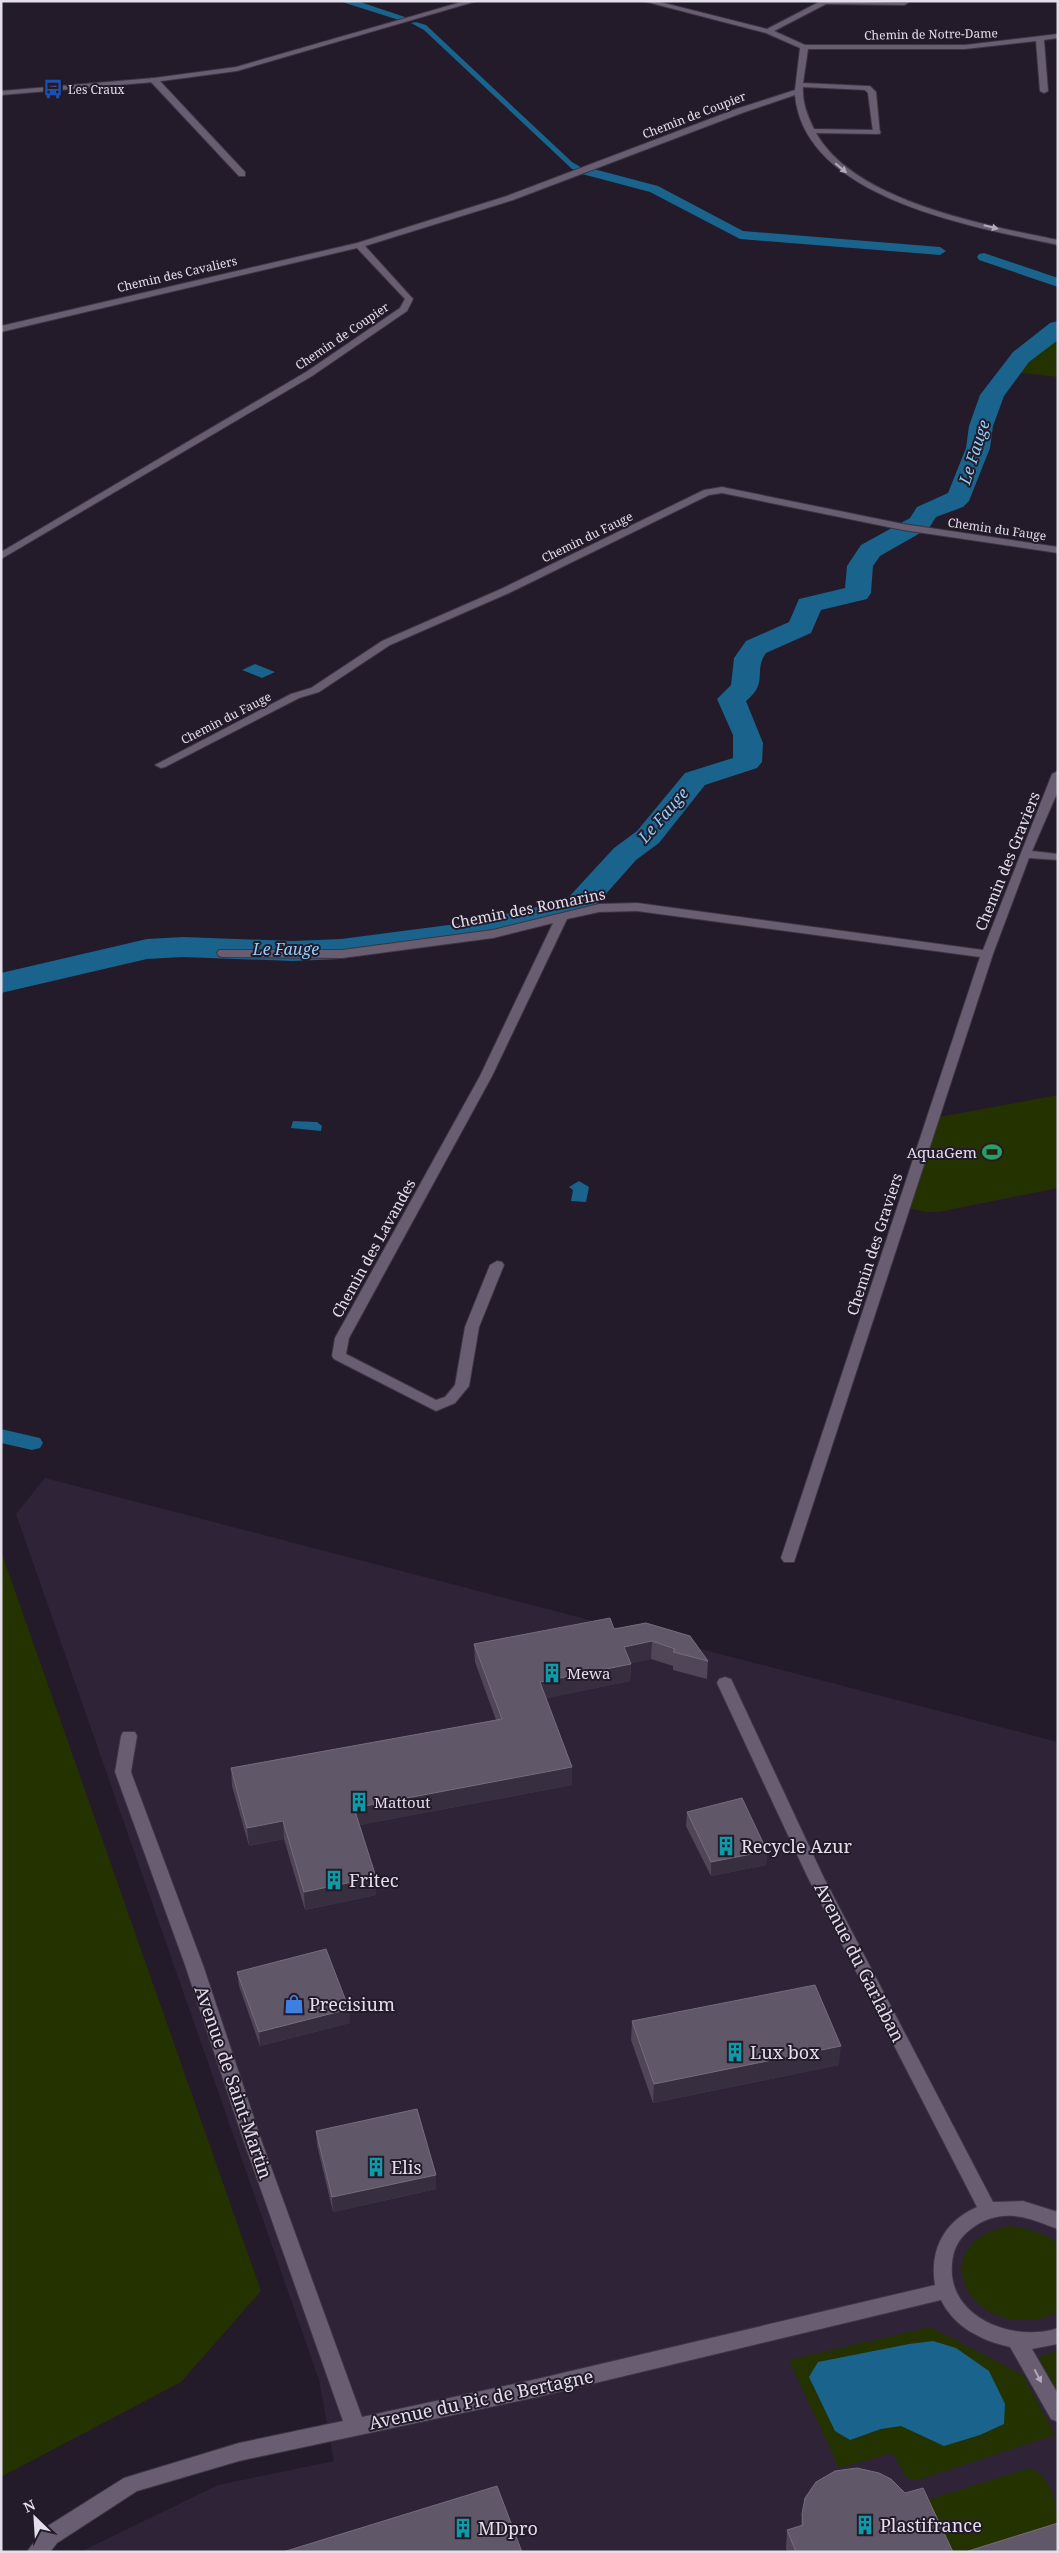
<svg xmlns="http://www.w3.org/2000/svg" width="1059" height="2553" viewBox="0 0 1059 2553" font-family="'Noto Serif',serif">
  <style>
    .built { fill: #2f2338 }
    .green { fill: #243200 }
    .water { fill: #19638c }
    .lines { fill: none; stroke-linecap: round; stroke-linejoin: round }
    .canal { fill: #19638c; fill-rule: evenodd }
    .river { fill: #19638c; fill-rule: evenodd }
    .pedestrian-casing { stroke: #3c3542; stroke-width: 2 }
    .minor-casing { stroke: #3c3542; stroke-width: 2 }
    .secondary-casing { stroke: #3c3542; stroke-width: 2 }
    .pedestrian { fill: #685d71; fill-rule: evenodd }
    .minor { fill: #685d71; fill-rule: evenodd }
    .secondary { fill: #685d71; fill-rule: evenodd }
    .wall { fill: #504658 }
    .shaded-wall { fill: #372e3f }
    .building { fill: #605768; stroke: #756c7c }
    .oneway { fill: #b2aaba }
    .labels { text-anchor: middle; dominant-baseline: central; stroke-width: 4; stroke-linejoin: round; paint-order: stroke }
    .far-street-label { font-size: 12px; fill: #e4deea; stroke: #231a2a }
    .far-poi-label { font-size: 12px; fill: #e4deea; stroke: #231a2a; text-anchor: start }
    .street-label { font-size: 15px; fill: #e4deea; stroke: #231a2a }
    .poi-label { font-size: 15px; fill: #e4deea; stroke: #231a2a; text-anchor: start }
    .water-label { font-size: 16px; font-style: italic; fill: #8ecffa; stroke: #231a2a }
    .near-poi-label { font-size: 18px; fill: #e4deea; stroke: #231a2a; text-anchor: start }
    .near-street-label { font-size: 18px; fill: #e4deea; stroke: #231a2a }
  </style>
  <rect width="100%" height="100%" fill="#231a2a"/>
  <path class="built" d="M45 1478 1058 1742V2552H80L218 2485 334 2461 319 2380 16 1514Z"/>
  <g class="green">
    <path d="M1058 328V377L1011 372 1027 352Z"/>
    <path d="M1058 1095V1188L939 1212H926L908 1208 939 1117Z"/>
    <path d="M1 1551 261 2291 181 2382 1 2477Z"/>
    <path d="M1010 2226C1029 2228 1042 2233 1058 2243L1057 2313C973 2349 917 2242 1010 2226Z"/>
    <path d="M930 2327 1023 2375 1055 2435 918 2480 906 2478 893 2453 839 2468 789 2360Z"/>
    <path d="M1058 2351V2394L1038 2357Z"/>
    <path d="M1030 2468C1052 2477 1058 2506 1058 2529L979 2552H946L924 2501Z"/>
  </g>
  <g class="water">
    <path d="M416 22 426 25 572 162 584 169 578 171 572 169 424 30 411 23Z"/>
    <path d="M255 664 275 672 262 678 242 670Z"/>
    <path d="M293 1121 317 1122 322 1126 321 1131 291 1128Z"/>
    <path d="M579 1181 589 1187 586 1202 571 1201 573 1190 569 1187Z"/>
    <path d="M933 2341 956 2348 989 2371 1005 2404 1004 2424 980 2435 944 2446 901 2426 881 2429 850 2440 835 2431 809 2377 818 2362 909 2344Z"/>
  </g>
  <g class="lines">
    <g class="canal">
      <path d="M339 1H357L408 18 402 21Z"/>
      <path d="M586 167 658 186 743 231 940 247 946 251 940 255 740 239 650 192 582 174 580 171Z"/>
      <path d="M984 253 1058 278V287L979 260 977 257 979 254Z"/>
      <path d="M1 1429 40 1438 43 1443 40 1448 32 1450 1 1443Z"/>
    </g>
    <path class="river" d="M1058 321V340L1029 362 1004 396 993 426 990 448 969 501 963 507 936 517 929 528 880 556 873 566 871 593 867 599 821 610 811 633 766 653C753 671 769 683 746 701L763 743 762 762 757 768 705 785 659 843 636 860 589 913 464 941 341 959 293 961 183 957 147 959 1 993V973L147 939 183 937 293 941 341 939 464 923 555 903 567 899 614 848 637 831 685 773 733 758V735L717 699 731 685 734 658 746 641 789 622 799 599 845 588 847 566 861 545 910 518 917 507 948 493 966 448 969 426 980 395 1013 352 1050 323Z"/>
    <defs>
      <path id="pedestrian" d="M864 86H870L876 92 880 134 873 132 868 93 863 88Z"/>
      <g id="minor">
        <path d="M643 1H656L767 29 821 1 908 3 904 5 826 4 774 31 805 45H965L1058 34V38L1044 40 1048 91 1044 93 1040 91 1036 41 965 49H808L803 83 867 86 871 88 867 90 803 87C802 102 807 115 814 129L877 130 881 132 877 134 816 133C855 202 986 225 1058 240V245C975 227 804 199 795 95L742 113 513 200 365 246 413 299 407 311 312 376 1 559V552L306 372 400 308 405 299 357 248 1 332V326L357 243 507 196 736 109 795 90 800 48 766 33Z"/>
        <path d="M151 78H157L245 172V176H239L151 82Z"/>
        <path d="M722 487 903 524 1058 547V553L903 530 722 493 709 495 509 593 390 645 319 692 299 698 165 767 161 768 155 765 291 694 311 688 382 641 501 589 704 490Z"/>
        <path d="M1058 771V791L1032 851 1058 854V860L1029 858 993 954 794 1562H784L781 1558 980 957 637 911 599 912 567 919 492 1076 349 1338 346 1354 436 1400 445 1397 455 1385 465 1327 490 1265 497 1261 502 1262 504 1265 479 1327 469 1386 455 1403 436 1411 334 1359 332 1356 335 1338 480 1076 553 923 493 938 342 958 223 957 219 956 217 953 219 950H342L493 930 599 904 637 903 983 950 1052 774Z"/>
        <path d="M725 1677 731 1679 733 1683 824 1878 993 2202 1023 2201 1058 2212V2229C1043 2224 1030 2217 1014 2216 998 2215 984 2219 971 2229 959 2238 953 2249 952 2264 947 2318 1015 2343 1058 2328V2344L1032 2349 1058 2394V2422L1051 2419 1010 2347C982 2341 954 2327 941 2300L537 2397 239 2461 137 2491 57 2543 50 2552H27L43 2529 124 2478 239 2443 343 2421 244 2142 185 1965 115 1772 121 1736 123 1732H135L137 1736 131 1772 203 1965 262 2142 362 2417 537 2379 935 2285C929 2251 944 2221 977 2207L808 1878 717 1683 719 1679Z"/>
      </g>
      <path id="secondary" d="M465 1H477L237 71 154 82 1 95V91L154 78 236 67Z"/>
    </defs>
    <use href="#pedestrian" class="pedestrian-casing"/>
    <use href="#minor" class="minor-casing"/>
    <use href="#secondary" class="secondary-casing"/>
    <use href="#pedestrian" class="pedestrian"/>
    <use href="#minor" class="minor"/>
    <use href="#secondary" class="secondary"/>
  </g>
  <g class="wall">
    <path d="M646 1623 708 1661 707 1679 673 1670V1666L651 1659 631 1663 630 1681 546 1698 572 1785 359 1825 376 1895 305 1910 284 1839 249 1846 232 1786 231 1768 496 1720 475 1662 474 1644 614 1629Z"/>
    <path d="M687 1812 767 1851 766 1865 711 1876 686 1826Z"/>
    <path d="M237 1972 350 2023 260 2046 239 1986Z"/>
    <path d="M632 2021 839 2065 653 2103 631 2040Z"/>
    <path d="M316 2131 436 2175V2189L333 2212 317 2145Z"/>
    <path d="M802 2514 953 2552H787L786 2548 787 2530 801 2526Z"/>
  </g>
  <g class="shaded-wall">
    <path d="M652 1641 651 1659 623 1665 624 1647Z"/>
    <path d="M631 1664 630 1681 540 1700V1682Z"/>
    <path d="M572 1767V1785L355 1826 354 1808Z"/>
    <path d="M283 1821 284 1839 249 1846 247 1828Z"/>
    <path d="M767 1851 766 1865 711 1876V1862Z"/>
    <path d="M376 1877V1895L305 1910 304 1892Z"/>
    <path d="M349 2009 350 2023 260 2046 259 2032Z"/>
    <path d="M841 2046 839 2065 653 2103 654 2084Z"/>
    <path d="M436 2175V2189L333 2212 332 2197Z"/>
  </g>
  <g class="building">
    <path d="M610 1618 614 1629 646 1623 690 1636 708 1661 673 1652 675 1649 652 1641 624 1647 631 1664 540 1682 572 1767 354 1808 376 1877 304 1892 283 1821 247 1828 231 1768 502 1719 474 1644Z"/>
    <path d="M742 1798 767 1851 711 1862 687 1812Z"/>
    <path d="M326 1949 349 2009 259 2032 237 1972Z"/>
    <path d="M815 1985 841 2046 654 2084 632 2021Z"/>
    <path d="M417 2109 436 2175 332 2197 316 2131Z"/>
    <path d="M857 2468 879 2473 891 2479 905 2493 923 2488 953 2552H796L787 2530 803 2525 802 2514 805 2498 816 2482 835 2471Z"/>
    <path d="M497 2486 522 2552H283Z"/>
    <path d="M1058 2523V2552H965Z"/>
  </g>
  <defs><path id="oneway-solid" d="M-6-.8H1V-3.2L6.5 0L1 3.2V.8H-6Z" transform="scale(1.25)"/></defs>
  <g class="oneway">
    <use href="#oneway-solid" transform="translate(841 168) rotate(40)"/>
    <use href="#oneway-solid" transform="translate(991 227) rotate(14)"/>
    <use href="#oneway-solid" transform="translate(1038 2376) rotate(62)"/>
  </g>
  <defs>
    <symbol id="bus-bare" viewBox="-9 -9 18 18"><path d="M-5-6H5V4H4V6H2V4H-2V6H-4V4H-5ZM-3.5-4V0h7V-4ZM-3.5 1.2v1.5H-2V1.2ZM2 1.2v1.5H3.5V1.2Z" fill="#1a4fb4" stroke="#231a2a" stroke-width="2.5" paint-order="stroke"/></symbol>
    <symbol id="stadium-bare" viewBox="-9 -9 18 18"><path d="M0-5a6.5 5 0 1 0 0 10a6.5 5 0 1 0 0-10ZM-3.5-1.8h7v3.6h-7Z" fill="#2e9e5b" stroke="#231a2a" stroke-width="2.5" paint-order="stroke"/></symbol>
    <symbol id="building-bare" viewBox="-9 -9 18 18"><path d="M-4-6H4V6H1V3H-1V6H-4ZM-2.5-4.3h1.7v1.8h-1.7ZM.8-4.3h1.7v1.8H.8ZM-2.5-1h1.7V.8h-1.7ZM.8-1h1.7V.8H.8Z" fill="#0f9aa8" stroke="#231a2a" stroke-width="2.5" paint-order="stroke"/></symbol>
    <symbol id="shop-bare" viewBox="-9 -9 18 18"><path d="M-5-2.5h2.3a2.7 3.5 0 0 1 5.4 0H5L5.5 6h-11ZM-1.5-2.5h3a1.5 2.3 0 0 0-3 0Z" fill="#3f7fe0" stroke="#231a2a" stroke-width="2.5" paint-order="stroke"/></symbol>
  </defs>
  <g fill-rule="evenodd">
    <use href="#bus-bare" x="39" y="75" width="28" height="28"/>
    <use href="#stadium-bare" x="978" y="1138" width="28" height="28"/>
    <use href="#building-bare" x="538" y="1659" width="28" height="28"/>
    <use href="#building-bare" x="345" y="1788" width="28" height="28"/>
    <use href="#building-bare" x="712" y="1832" width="28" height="28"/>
    <use href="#building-bare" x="320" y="1866" width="28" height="28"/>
    <use href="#shop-bare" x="280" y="1990" width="28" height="28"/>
    <use href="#building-bare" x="721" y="2038" width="28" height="28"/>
    <use href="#building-bare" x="362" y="2153" width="28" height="28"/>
    <use href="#building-bare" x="851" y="2511" width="28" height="28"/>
    <use href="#building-bare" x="449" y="2514" width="28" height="28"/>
  </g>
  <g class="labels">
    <g class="far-street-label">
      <text transform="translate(931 34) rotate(-1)">Chemin de Notre-Dame</text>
      <text transform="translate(694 115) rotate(-21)">Chemin de Coupier</text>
      <text transform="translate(177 274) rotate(-13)">Chemin des Cavaliers</text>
      <text transform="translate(342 336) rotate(-34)">Chemin de Coupier</text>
      <text transform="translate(997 529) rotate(8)">Chemin du Fauge</text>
      <text transform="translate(587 537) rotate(-26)">Chemin du Fauge</text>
      <text transform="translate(226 718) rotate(-27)">Chemin du Fauge</text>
    </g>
    <g class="far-poi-label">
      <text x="68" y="89">Les Craux</text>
    </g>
    <g class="street-label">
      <text transform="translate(1007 861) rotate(-68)">Chemin des Graviers</text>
      <text transform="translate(528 908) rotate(-11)">Chemin des Romarins</text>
      <text transform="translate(874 1244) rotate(-72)">Chemin des Graviers</text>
      <text transform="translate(373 1248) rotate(-61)">Chemin des Lavandes</text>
    </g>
    <g class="poi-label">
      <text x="977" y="1152" text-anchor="end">AquaGem</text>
      <text x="567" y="1673">Mewa</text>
      <text x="374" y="1802">Mattout</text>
    </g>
    <g class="water-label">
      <text transform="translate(974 452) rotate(-72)">Le Fauge</text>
      <text transform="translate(663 815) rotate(-49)">Le Fauge</text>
      <text x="286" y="949">Le Fauge</text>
    </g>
    <g class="near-poi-label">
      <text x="741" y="1846">Recycle Azur</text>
      <text x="349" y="1880">Fritec</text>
      <text x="309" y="2004">Precisium</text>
      <text x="750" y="2052">Lux box</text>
      <text x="391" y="2167">Elis</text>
      <text x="880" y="2525">Plastifrance</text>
      <text x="478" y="2528">MDpro</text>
    </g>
    <g class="near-street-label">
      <text transform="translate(860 1962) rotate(63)">Avenue du Garlaban</text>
      <text transform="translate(234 2082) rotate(71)">Avenue de Saint-Martin</text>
      <text transform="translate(481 2399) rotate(-12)">Avenue du Pic de Bertagne</text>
    </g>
  </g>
  <rect width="1059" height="2553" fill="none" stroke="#e4deea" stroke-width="5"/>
  <g transform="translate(35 2518) rotate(335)" stroke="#231a2a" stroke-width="4" paint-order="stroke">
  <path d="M0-4L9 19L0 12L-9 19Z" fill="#e4deea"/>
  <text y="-8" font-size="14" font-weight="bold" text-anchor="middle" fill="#e4deea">N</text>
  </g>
</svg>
